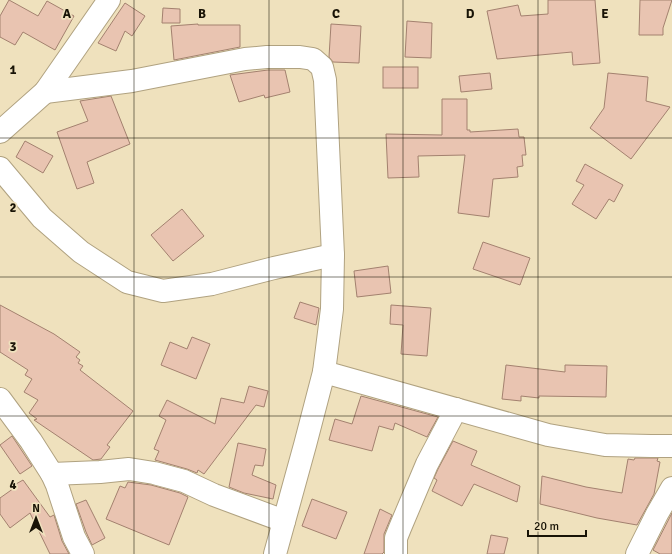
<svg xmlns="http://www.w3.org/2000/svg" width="672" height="554" viewBox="0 0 672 554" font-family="Signika,sans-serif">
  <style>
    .building { fill: #e9c4b1; stroke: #a3816f }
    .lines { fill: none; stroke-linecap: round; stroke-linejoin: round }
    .minor-casing { stroke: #b0a280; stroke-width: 24 }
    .minor { stroke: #fff; stroke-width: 22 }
    .grid { fill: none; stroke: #181306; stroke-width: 1; stroke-opacity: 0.55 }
    .grid-label { font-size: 13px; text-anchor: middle; font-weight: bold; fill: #181306; stroke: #efe1bd; stroke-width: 3.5; stroke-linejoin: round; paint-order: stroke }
  </style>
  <rect width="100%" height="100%" fill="#efe1bd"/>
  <g class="building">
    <path d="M9 0 38 16 47 1 74 16 55 50 23 32 15 45 0 37V16Z"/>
    <path d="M548 0H595L600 63 573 65 572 52 497 59 487 11 518 5 521 16 548 14Z"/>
    <path d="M640 0H672L663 28V35H639Z"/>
    <path d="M125 3 145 16 132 36 125 31 116 51 98 43Z"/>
    <path d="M163 8 180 9V23H162Z"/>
    <path d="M407 21 432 23 431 58 405 57Z"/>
    <path d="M198 24V25H240V47L174 60 171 26Z"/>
    <path d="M331 24 361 26 359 63 333 62 329 57Z"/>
    <rect x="383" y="67" width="35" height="21"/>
    <path d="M268 70H285L290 92 265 98 264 95 239 102 230 75Z"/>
    <path d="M490 73 492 89 461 92 459 76Z"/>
    <path d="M608 73 648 77 646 101 670 107 631 159 590 128 604 108Z"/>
    <path d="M111 96 130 144 87 162 94 183 77 189 57 132 88 121 80 101Z"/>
    <path d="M442 99H467V130H470V132L518 129 519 137H524L526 155H522L523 166 517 167 518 177 493 179 489 217 458 213 465 155 418 156 419 177 388 178 386 134 442 135Z"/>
    <path d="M25 141 53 156 43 173 16 157Z"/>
    <path d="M585 164 623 185 614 202 609 199 596 219 572 204 584 185 576 181Z"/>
    <path d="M182 209 204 236 173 261 151 235Z"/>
    <path d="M483 242 530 258 520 285 473 269Z"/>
    <path d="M388 266 391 293 357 297 354 271Z"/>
    <path d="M300 302 319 308 316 325 294 318Z"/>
    <path d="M0 305 54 334 80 352 76 357 80 360 78 363 83 366 80 370 133 411 107 445 110 447 101 459 93 460 34 420 37 419 29 413 38 400 24 392 32 379 25 375 28 370 0 352Z"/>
    <path d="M391 305 431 308 427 356 401 354 403 325 390 324Z"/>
    <path d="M192 337 210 344 196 379 161 365 170 342 187 349Z"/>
    <path d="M506 365 565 372V365L607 366 606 397 539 396V398L521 396V401L502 399Z"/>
    <path d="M249 386 268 391 264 407 256 405 204 474 198 470 197 473 187 469 155 460 159 451 154 449 166 420 159 416 167 400 215 424 221 398 244 403Z"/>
    <path d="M361 396 438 417 427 437 395 423 393 430 379 426 372 451 329 440 335 419 352 424Z"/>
    <path d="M12 436 32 466 20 474 0 445Z"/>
    <path d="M453 441 477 451 471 465 520 486 517 502 474 484 462 506 432 491 437 480 434 478 438 469Z"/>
    <path d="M238 443 266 449 263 466 255 465 252 475 276 485 273 499 244 493 229 487Z"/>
    <path d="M635 458H658L657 461 660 462 654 494 637 525 597 518 540 504 542 476 586 487 622 493 628 459 634 460Z"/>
    <path d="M23 480 50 517 54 515 62 541 69 554H50L30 513 10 528 0 514V498L17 486 16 484Z"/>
    <path d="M128 482 151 485 180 493 188 497 169 545 106 519 120 486 125 488Z"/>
    <path d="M312 499 347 512 336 539 302 526Z"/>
    <path d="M86 500 105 538 92 545 86 532 76 504Z"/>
    <path d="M380 509 392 515 384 534V552L382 554H364Z"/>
    <path d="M672 513V554H660L653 550Z"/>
    <path d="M491 535 508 538 504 554H487Z"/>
  </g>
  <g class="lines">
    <defs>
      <g id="minor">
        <path d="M45 92 132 81 245 59 267 57H300L313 59 322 67 325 80 333 255 332 309 324 372 305 445 275 554"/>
        <path d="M0 132 45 92 109 0"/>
        <path d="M0 168 42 218 81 252 127 282 163 291 212 284 274 268 333 255"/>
        <path d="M324 372 548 435 605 445 651 446H672"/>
        <path d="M0 399 31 441 52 474 57 485 74 537 83 554"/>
        <path d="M52 474 100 472 129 469 154 473 184 481 214 495 284 521"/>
        <path d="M396 554V538L400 528 427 464 456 409"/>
        <path d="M637 554 657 514 672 488"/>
      </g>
    </defs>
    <use href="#minor" class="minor-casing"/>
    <use href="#minor" class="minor"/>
  </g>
  <path class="grid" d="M134 0V554M269 0V554M403 0V554M538 0V554M0 138H672M0 277H672M0 416H672"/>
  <g class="grid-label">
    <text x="67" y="18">A</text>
    <text x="202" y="18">B</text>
    <text x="336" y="18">C</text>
    <text x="470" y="18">D</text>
    <text x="605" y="18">E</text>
    <text x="13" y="74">1</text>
    <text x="13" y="212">2</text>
    <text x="13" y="351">3</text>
    <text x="13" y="489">4</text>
  </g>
  <g transform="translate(36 518)" stroke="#efe1bd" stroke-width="3" paint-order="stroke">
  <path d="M0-3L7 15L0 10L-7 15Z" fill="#181306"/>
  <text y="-6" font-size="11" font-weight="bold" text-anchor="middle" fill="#181306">N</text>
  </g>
  <path d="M528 530v6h58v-6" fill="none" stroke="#181306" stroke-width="2"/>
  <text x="534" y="530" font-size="12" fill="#181306" stroke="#efe1bd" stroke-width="3" paint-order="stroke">20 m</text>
</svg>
